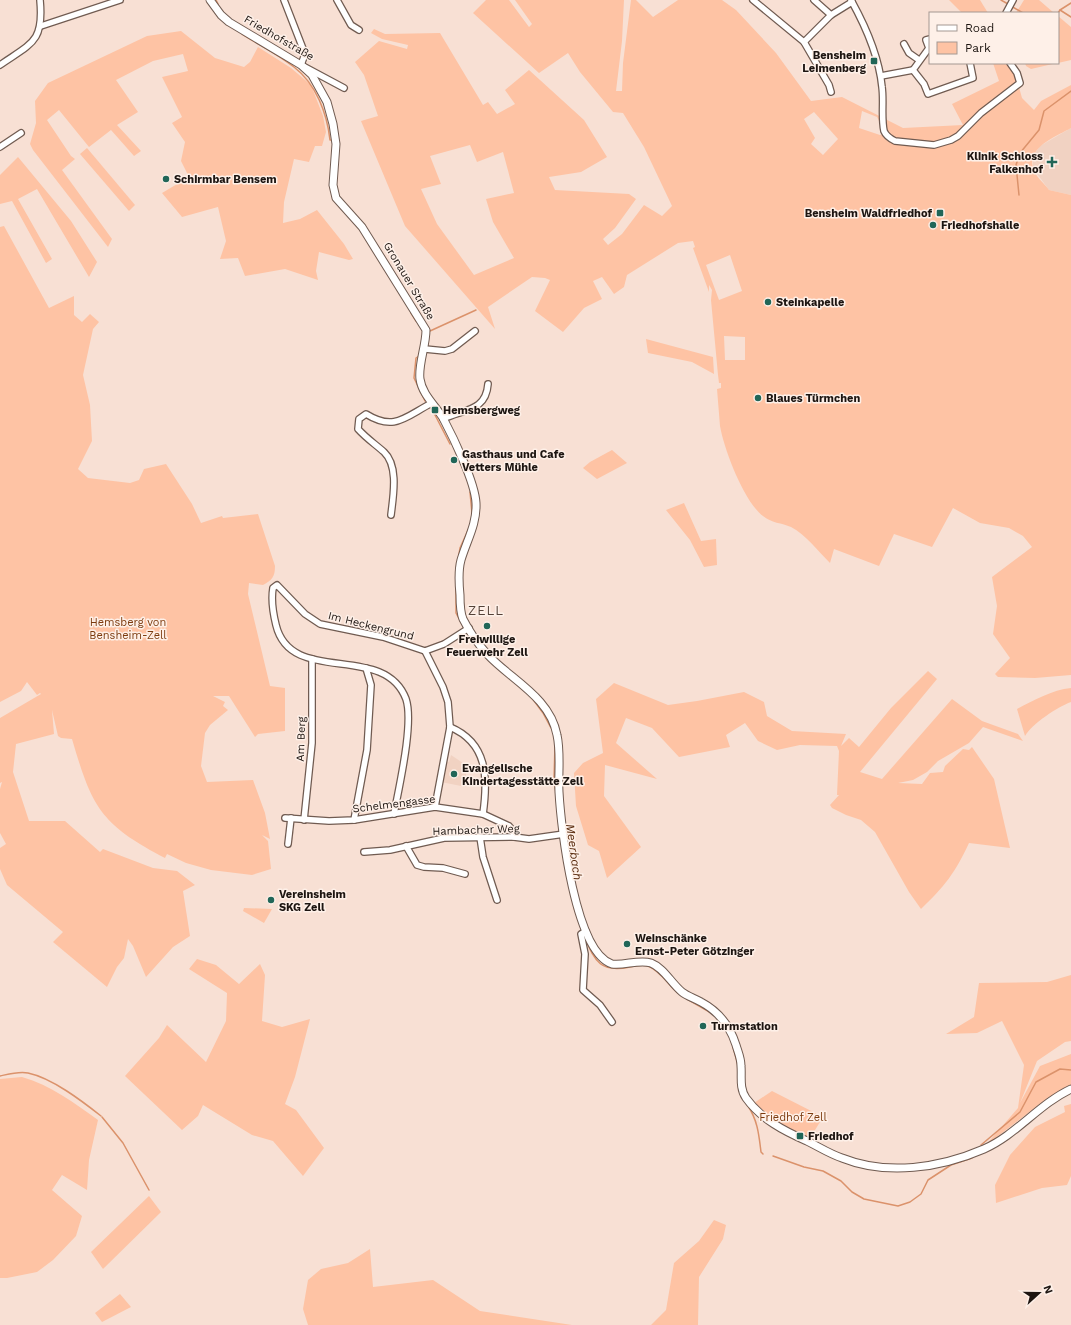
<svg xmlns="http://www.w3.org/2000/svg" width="1071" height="1325" viewBox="0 0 1071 1325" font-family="'Work Sans',sans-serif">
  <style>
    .built { fill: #f1d2c2 }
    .green { fill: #fec3a4; fill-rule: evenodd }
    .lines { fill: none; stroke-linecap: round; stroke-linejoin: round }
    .stream { stroke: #db926b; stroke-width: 1.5 }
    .minor-casing { stroke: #705b51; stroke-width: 8 }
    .tertiary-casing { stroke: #705b51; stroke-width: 9 }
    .minor { stroke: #fff; stroke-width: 5.5 }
    .tertiary { stroke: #fff; stroke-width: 7 }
    .poi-dot { fill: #216658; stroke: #fef0e8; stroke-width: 1.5 }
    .labels { text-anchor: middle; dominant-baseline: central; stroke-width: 3; stroke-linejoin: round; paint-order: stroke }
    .street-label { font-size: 11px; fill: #1d1511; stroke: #fef0e8 }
    .poi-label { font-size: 11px; font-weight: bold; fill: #1d1511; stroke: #fef0e8; text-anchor: start }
    .park-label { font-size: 11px; fill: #7c3a0d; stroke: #fef0e8 }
    .water-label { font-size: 12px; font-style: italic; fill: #5a2b0e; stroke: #fef0e8 }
    .quarter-label { font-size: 13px; letter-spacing: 1px; fill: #554238; stroke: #fef0e8 }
  </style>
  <rect width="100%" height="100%" fill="#f8e0d4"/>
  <g class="built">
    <path d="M1071 128V195L1049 190 1033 168V156L1040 146Z"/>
    <path d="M451 755 463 763 466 768V787L441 782 445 761 449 762Z"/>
  </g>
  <g class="green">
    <path d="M486 0H509L529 27 532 24 515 0H624L622 41 616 91H622L623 63 631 0H636L653 17 678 0H722L736 10 776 53 811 101 842 97 903 128 963 125 952 104 999 81 993 63H1007L1015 73 1022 98 1034 110 1041 101 1071 85V128C1057 136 1027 147 1033 168 1034 175 1045 184 1049 190L1071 195V675L1035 678 998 677 995 674 1010 658 993 634 997 606 992 577 1032 547 1023 536 1009 528 980 523 953 508 932 547 894 534 879 566 834 549 830 563C818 551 806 535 791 527 782 523 771 523 763 516 744 502 724 449 720 426 719 414 718 401 717 389L721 388V383H719L718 375 711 300 712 290 709 285V292L693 248 695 247 693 241 678 243 627 275 624 287 614 294 602 277 593 281 602 299 584 308 563 332 535 311 550 280 545 278 532 277 488 307 495 329 405 226 361 121 378 116 364 75 355 62 379 41 407 49 408 45 382 39 371 33 374 29 385 34 440 33 483 105 488 102 497 114 515 104 505 90 529 70 584 120 607 157 581 172 549 177 555 190 629 194 636 199 615 228 603 239 608 245 622 234 644 205 662 216 672 206 644 147 623 113 613 112 580 72 568 53 539 73 473 13ZM862 111 877 117 885 133 880 135 859 128ZM814 112 838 139 823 155 811 144 815 138 804 119ZM470 145 477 162 503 152 514 193 486 199 493 222 514 258 474 275 437 224 421 189 441 184 430 156ZM730 255 742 291 719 300 706 265ZM724 336 745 337V360H725Z"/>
    <path d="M949 0H980L988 13H962Z"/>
    <path d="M1024 0H1039L1054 13H1016Z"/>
    <path d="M1058 16 1071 27V60L1058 63Z"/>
    <path d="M181 31 215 58 244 67 250 62 258 47 291 68 311 85 323 116 326 132 322 146H315L309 162 294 159 284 202 283 223 300 219 317 210 344 244 353 259 349 260 319 252 316 271 318 280 285 269 245 276 238 258 220 259 226 241 218 207 182 217 162 193 189 177 181 161 185 142 172 123 182 117 162 77 188 71 183 54 153 61 116 80 138 112 117 125 141 151 134 156 111 130 89 147 59 110 47 120 71 156 75 159 62 170 112 239 108 247 33 150 30 144 36 123 35 101 48 83 147 36Z"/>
    <path d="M1025 63H1057L1031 69 1026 66Z"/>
    <path d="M87 148 135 205 129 211 80 154Z"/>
    <path d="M18 157 71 221 97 262 89 277 37 189 18 199 52 259 46 263 12 201 0 204V175Z"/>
    <path d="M4 226 49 308 74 296V315L82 322 90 314 99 322 93 329 83 375 90 405 92 441 78 469 88 478 130 483 139 480 144 469 166 464 192 504 201 523 222 516 223 518 258 514 275 566C275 577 272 580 263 585L249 583 248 594 270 686 285 688V731L258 734 255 737 229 696H213L225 702 223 706 228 710 210 725 205 733 201 766 207 782 253 780 265 813 270 839 262 835 268 841 271 869 252 875 211 870 186 863 167 854 165 858C100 824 92 807 72 739L61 738 58 736 52 710 54 734 16 744 13 772 29 821H65L100 852 103 849 153 868 177 871 195 885 183 891 190 936 173 947 146 977 133 946 128 939 124 958 117 967 107 987 53 942 63 932 7 885 0 869V848L6 844 0 833V789L2 782 0 783V718L41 694 40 693 37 695 27 682 21 691 0 702V227Z"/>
    <path d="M646 339 713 357 714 374 692 362 648 353Z"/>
    <path d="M612 450 627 463 597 479 583 468 590 462Z"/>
    <path d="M684 503 701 541 716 539 717 565 704 567 690 540 666 510Z"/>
    <path d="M928 671 937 679 860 772 882 779 952 699 982 721 1018 734 1023 741 983 727 969 743 938 761 927 772 913 780 898 783 922 784 930 773 943 772 945 766 963 749 969 750 972 747 994 779 1010 848 969 843C955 873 945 886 921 909L909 892 875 832 861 820 846 815 832 808 830 805 839 795H837L839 751 837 746 800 745 777 750 758 741 745 723 726 735 730 747 679 757 652 728 626 718 616 743 657 779 605 765 604 796 641 847 607 878 599 851 588 845 576 806 574 773 583 763 603 753 596 699 614 683 668 705 697 701 744 692 764 702 767 716 792 731 846 734 841 746 849 738 859 747 891 708Z"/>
    <path d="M1071 688V702C1057 707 1032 724 1025 736L1017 709C1034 700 1052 690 1071 688Z"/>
    <path d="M244 908 272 909 264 923 243 911Z"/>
    <path d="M197 959 216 965 239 984 260 964 265 975 262 1021 282 1027 310 1019 295 1077 285 1104 296 1110 324 1148 303 1176 273 1141 252 1135 203 1105 198 1116 182 1130 125 1076 159 1038 167 1025 206 1062 226 1021 227 993 189 969Z"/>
    <path d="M1071 975V1041L1065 1042 1037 1061 1020 1103 1040 1066 1071 1054V1086L1049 1097 985 1146 1018 1108 1024 1065 1002 1021 977 1033 946 1034 974 1017 979 983 1047 982Z"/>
    <path d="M22 1077C51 1085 74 1103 98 1120L89 1160 87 1190 62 1175 52 1190 82 1216 76 1236 53 1260 37 1272 7 1278H0V1079Z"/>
    <path d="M772 1091 823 1117 809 1140 785 1128 754 1103Z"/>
    <path d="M1071 1104V1176L1067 1185 1042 1188 996 1203 995 1185 1010 1155 1035 1127 1065 1112 1064 1106Z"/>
    <path d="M149 1196 161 1212 103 1269 91 1252Z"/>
    <path d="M714 1220 726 1225 723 1239 699 1277 698 1325H651L666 1310 674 1263 699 1241Z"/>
    <path d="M370 1249 373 1287 433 1280 480 1311 572 1325H308L303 1309 308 1280 321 1269 348 1263Z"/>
    <path d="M120 1294 131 1307 102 1322 95 1313Z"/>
  </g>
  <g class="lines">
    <g class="stream">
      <path d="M216 0 218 4"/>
      <path d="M1001 0 1008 4"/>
      <path d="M1011 6 1023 13"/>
      <path d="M1060 10 1071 17"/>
      <path d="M1058 13 1060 10 1071 3"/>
      <path d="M242 34C259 45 278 54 294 67 316 84 327 113 330 140H332"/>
      <path d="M1019 195 1016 165 1020 153 1039 130 1044 111 1071 91"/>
      <path d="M411 313 416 321"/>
      <path d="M430 331 476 310"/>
      <path d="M419 356 416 358 414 378 425 401"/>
      <path d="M430 407 435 415 450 444"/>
      <path d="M470 492 472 513"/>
      <path d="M456 572 460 548 469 528"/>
      <path d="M456 582V613L464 628"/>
      <path d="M466 632 480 651"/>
      <path d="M532 698 543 713 551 728"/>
      <path d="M555 745 554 780 556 793"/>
      <path d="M571 894 575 911"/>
      <path d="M585 938C595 962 601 973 630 967 636 966 642 964 648 966 661 971 668 985 678 993"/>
      <path d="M687 999 713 1014"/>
      <path d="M733 1047 738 1065"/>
      <path d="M0 1076C9 1074 19 1071 28 1073 52 1078 82 1101 101 1116"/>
      <path d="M748 1106C758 1121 759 1136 761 1152L763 1154"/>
      <path d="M102 1117 123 1143 149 1190"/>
      <path d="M981 1145 1020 1112 1036 1082 1060 1069 1071 1070"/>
      <path d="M773 1156 804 1167 823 1171 841 1181 852 1192 864 1199 898 1206 910 1202 921 1194 928 1180 951 1165 972 1158"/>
    </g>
    <defs>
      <g id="minor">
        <path d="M284 0 305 54 301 65 344 88"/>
        <path d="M337 0 351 25 359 30"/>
        <path d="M753 0 804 42 829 85 831 92"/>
        <path d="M814 0 831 15"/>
        <path d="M851 0C866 27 879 56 882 87 884 101 881 117 884 131 886 136 891 139 895 141L934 145 951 140 958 136 981 113 1020 83 1017 73 1010 63"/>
        <path d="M1006 13 1013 0"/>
        <path d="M41 26 120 0"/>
        <path d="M930 39 926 40 929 48 913 70 924 84 928 94 973 78 970 63"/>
        <path d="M804 42 831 15 852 2"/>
        <path d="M904 44 909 53 919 60"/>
        <path d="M0 65C32 43 44 42 40 0"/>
        <path d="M881 76 913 70"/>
        <path d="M0 147 21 133"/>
        <path d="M425 349 445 351 452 349 475 331"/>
        <path d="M443 419C463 409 486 412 488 384"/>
        <path d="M391 515C393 497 399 466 384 452 375 444 366 438 358 429L359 419 366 414C395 432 406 416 432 403"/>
        <path d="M425 651 443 687 448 702 450 727 435 807"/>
        <path d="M450 727C488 743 488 778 483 814"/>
        <path d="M394 814C399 787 414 723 406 699 384 641 291 687 276 625 273 613 271 600 273 588L277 585 305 614 320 624 383 637 425 651 444 644 469 628"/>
        <path d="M285 818 329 821 354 820 435 807 483 814 509 826 513 831 514 837"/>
        <path d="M304 820 312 743V659"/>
        <path d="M354 820 367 750 371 685 366 668"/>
        <path d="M480 837 483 857 497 900"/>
        <path d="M288 844 291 818"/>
        <path d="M406 846 417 865 424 867 443 868 465 874"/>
        <path d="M364 852 390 850 444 838 514 837 529 839 564 834"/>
        <path d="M586 931 581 934 585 954 583 990 600 1005 612 1022"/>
      </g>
      <path id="tertiary" d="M210 0 221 15 229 22 301 65 312 75 327 102 333 124 336 144 333 185 336 198 362 227 426 330C426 346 418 365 420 379 422 394 435 405 443 418 453 437 475 482 476 503 477 524 467 540 461 560 458 571 459 585 460 595 460 603 460 612 463 619 469 631 479 645 487 654 511 680 550 697 557 735 561 753 558 773 559 792 561 828 575 952 612 964 624 966 639 959 651 963 664 968 671 983 682 992 687 996 694 998 701 1002 718 1011 730 1026 736 1045 738 1052 741 1058 741 1066 742 1076 739 1088 746 1098 761 1119 784 1131 807 1141 819 1147 830 1154 842 1158 887 1176 940 1168 984 1149 1016 1135 1039 1104 1071 1089"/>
    </defs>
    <use href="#minor" class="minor-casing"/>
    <use href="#tertiary" class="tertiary-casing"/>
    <use href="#minor" class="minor"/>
    <use href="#tertiary" class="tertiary"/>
  </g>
  <g class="poi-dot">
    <rect x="870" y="57" width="8" height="8" rx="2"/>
    <path d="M1050 156h4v4h4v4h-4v4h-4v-4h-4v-4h4z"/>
    <circle cx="166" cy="179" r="4"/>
    <rect x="936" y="209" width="8" height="8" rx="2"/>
    <circle cx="933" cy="225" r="4"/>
    <circle cx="768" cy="302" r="4"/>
    <circle cx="758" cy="398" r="4"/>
    <rect x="431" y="406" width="8" height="8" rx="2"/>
    <circle cx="454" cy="460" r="4"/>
    <circle cx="487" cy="626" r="4"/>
    <circle cx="454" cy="774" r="4"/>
    <circle cx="271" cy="900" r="4"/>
    <circle cx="627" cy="944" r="4"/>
    <circle cx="703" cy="1026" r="4"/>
    <rect x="796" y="1132" width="8" height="8" rx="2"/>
  </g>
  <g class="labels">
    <g class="street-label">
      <text transform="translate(279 38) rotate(30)">Friedhofstraße</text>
      <text transform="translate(409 281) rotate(59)">Gronauer Straße</text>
      <text transform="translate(371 626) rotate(14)">Im Heckengrund</text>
      <text transform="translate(301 739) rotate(-88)">Am Berg</text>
      <text transform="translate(394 804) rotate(-7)">Schelmengasse</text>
      <text transform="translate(476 830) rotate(-2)">Hambacher Weg</text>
    </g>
    <g class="poi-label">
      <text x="866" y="55" text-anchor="end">Bensheim<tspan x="866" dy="13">Leimenberg</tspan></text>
      <text x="1043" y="156" text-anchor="end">Klinik Schloss<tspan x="1043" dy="13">Falkenhof</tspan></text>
      <text x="174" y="179">Schirmbar Bensem</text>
      <text x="932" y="213" text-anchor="end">Bensheim Waldfriedhof</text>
      <text x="941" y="225">Friedhofshalle</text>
      <text x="776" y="302">Steinkapelle</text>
      <text x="766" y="398">Blaues Türmchen</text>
      <text x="443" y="410">Hemsbergweg</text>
      <text x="462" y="454">Gasthaus und Cafe<tspan x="462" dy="13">Vetters Mühle</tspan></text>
      <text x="487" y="639" text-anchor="middle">Freiwillige<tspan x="487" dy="13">Feuerwehr Zell</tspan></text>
      <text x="462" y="768">Evangelische<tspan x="462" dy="13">Kindertagesstätte Zell</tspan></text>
      <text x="279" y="894">Vereinsheim<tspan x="279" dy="13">SKG Zell</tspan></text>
      <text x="635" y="938">Weinschänke<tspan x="635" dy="13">Ernst-Peter Götzinger</tspan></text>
      <text x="711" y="1026">Turmstation</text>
      <text x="808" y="1136">Friedhof</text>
    </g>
    <g class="park-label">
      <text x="128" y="622">Hemsberg von<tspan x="128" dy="13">Bensheim-Zell</tspan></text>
      <text x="793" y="1117">Friedhof Zell</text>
    </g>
    <g class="water-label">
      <text transform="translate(574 852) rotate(82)">Meerbach</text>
    </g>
    <g class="quarter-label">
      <text x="486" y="610">ZELL</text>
    </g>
  </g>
  <rect x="929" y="12" width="130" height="52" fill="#fef0e8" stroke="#a49892"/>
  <rect x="937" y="25" width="20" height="6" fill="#ffffff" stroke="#a49892"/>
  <text x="965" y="32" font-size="12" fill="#1d1511">Road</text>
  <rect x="937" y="42" width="20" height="12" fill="#fec3a4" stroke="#a49892"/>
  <text x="965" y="52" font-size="12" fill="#1d1511">Park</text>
  <g transform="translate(1039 1293) rotate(69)" stroke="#fef0e8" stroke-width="3" paint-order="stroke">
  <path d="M0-3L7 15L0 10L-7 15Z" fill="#1d1511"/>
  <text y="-6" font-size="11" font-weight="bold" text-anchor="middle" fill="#1d1511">N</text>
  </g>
</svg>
